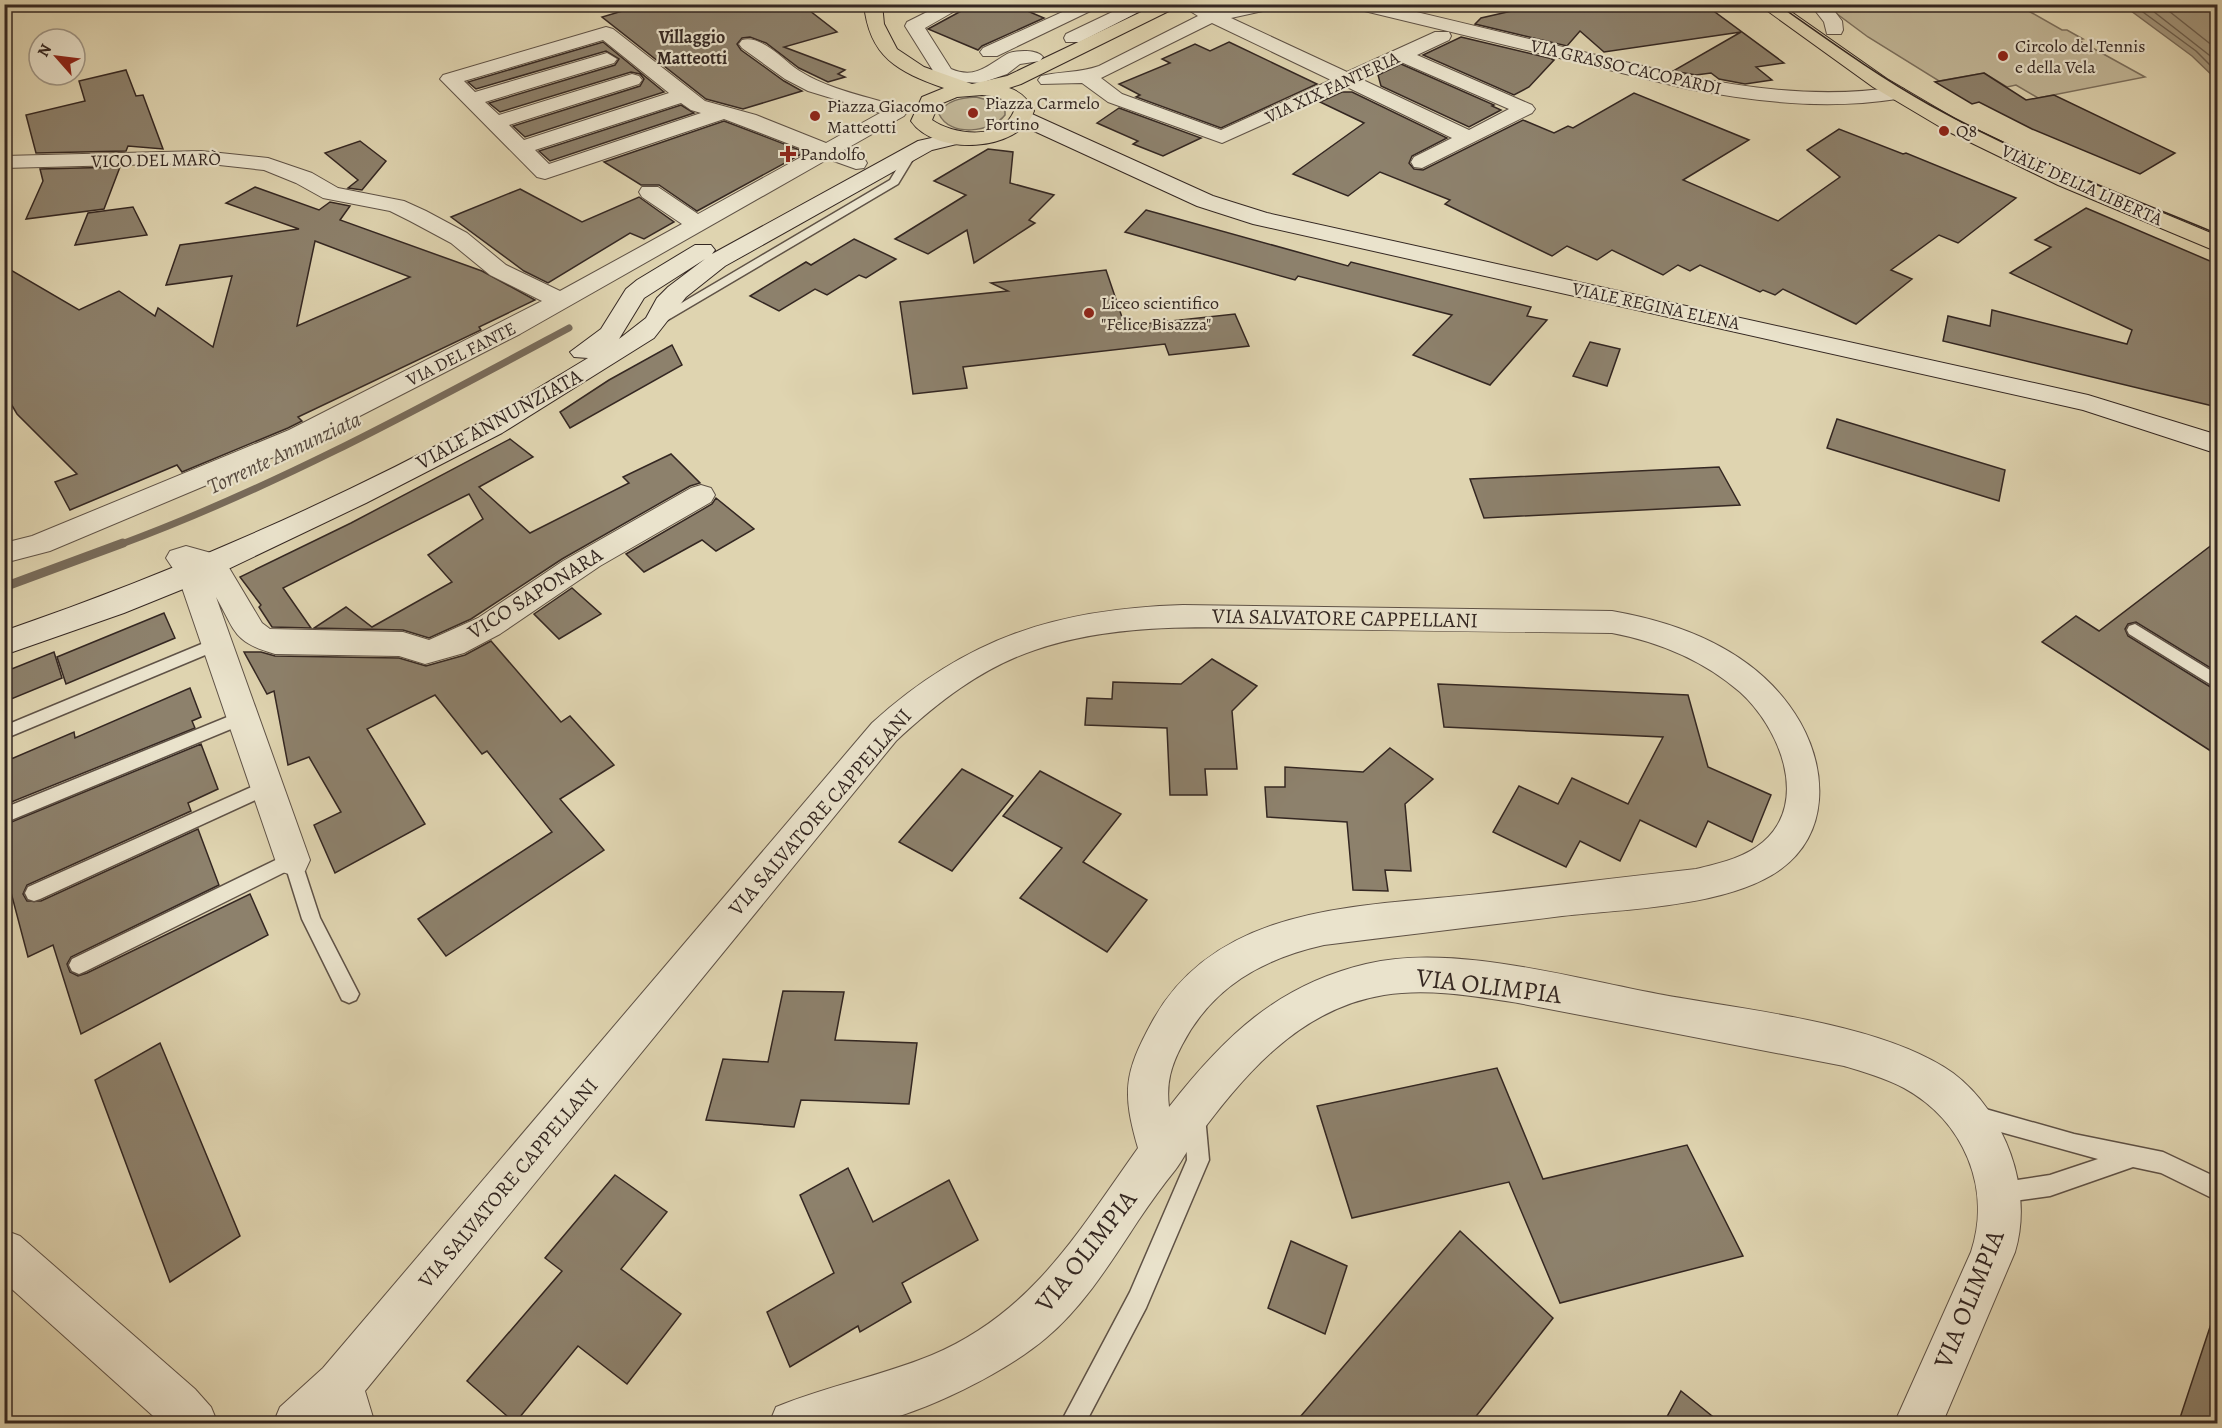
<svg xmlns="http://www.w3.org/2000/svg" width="2222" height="1428" viewBox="0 0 2222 1428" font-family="Alegreya,serif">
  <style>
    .green { fill: #c2b798; stroke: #7b6f5d; stroke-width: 1.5 }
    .water { fill: #a59980; stroke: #786b5a; stroke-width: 1.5 }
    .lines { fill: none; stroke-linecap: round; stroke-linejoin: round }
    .shore { stroke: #6c6051; stroke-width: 1.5 }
    .stream-far1 { stroke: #786b5a; stroke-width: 7 }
    .stream { stroke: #786b5a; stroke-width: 9 }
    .building { fill: #8d816c; stroke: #342722; stroke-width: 1.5; fill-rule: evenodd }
    .lane-casing { stroke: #5f5246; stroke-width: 3 }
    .street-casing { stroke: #5f5246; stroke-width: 2 }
    .secondary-casing { stroke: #342722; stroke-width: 2 }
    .primary-casing { stroke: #342722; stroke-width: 2 }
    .lane { fill: #eae3cc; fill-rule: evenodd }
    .street { fill: #eae3cc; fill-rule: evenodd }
    .secondary { fill: #eae3cc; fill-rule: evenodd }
    .primary { fill: #dfd4b0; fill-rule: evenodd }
    .tram { stroke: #342722; stroke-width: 1.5 }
    .poi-dot { fill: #8f2418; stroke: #eae3cc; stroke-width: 2 }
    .labels { text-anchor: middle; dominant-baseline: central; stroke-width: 4.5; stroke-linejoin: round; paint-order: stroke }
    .far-neighbourhood-label { font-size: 18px; font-weight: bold; fill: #342722; stroke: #eae3cc }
    .far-poi-label { font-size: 18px; fill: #342722; stroke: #eae3cc; text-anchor: start }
    .far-street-label { font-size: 18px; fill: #342722; stroke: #eae3cc }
    .street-label { font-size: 21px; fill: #342722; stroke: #eae3cc }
    .water-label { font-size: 22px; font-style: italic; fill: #56493e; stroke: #eae3cc }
    .near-street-label { font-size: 26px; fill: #342722; stroke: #eae3cc }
  </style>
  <rect width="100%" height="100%" fill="#dfd4b0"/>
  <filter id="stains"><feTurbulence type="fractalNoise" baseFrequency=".00333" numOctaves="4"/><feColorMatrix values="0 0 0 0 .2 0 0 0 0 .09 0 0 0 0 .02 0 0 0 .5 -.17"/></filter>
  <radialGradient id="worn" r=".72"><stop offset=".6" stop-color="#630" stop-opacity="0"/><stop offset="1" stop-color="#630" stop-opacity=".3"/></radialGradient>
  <g class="green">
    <path d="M1825 5H2018L2062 30H2067L2083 39 2078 40 2145 77 2038 98 2016 85 2007 87 1984 73 1939 81 1868 37Z"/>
    <path d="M976 97 999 103 1005 108V115C992 132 950 138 939 114 946 100 961 98 976 97Z"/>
  </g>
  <path class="water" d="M2123 5H2217V80L2192 56Z"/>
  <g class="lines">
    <g class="shore">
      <path d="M2132 4 2196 51 2218 73"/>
      <path d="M2144 4 2218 62"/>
      <path d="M2160 4 2218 50"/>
    </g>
    <path class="stream-far1" d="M119 545C276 487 422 407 569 328"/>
    <path class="stream" d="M4 587 123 543"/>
  </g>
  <g class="building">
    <path d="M646 4H801L837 32 784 47 845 70 838 74 845 77 828 82 799 68 766 43 750 37 742 38 737 44 741 50 784 81 802 91 743 109 706 99 602 17Z"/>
    <path d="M974 4H1011L1044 18 982 46 978 50 928 29Z"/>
    <path d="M1543 4H1704L1784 63 1756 67 1772 80 1745 84 1719 79 1711 73 1696 75 1673 71 1741 32 1604 52 1580 31 1567 46 1475 24 1481 18Z"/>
    <path d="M1461 37 1553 59H1551L1554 60 1529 87 1514 95 1423 55Z"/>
    <path d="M603 42 664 92 525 137 513 126 640 86 644 79 640 74 631 72 500 112 489 103 615 65 619 59 606 51 476 89 468 82Z"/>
    <path d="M1229 42 1317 84 1221 128 1136 97 1140 95 1119 84 1170 63 1162 59 1195 44 1210 51Z"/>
    <path d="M1401 64 1494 105 1492 106 1501 110 1469 127 1381 86 1378 75Z"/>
    <path d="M126 70 136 96 143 95 163 149 128 146 126 151 36 153 26 115 85 101 79 81Z"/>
    <path d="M1984 73 2026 100 2054 95 2175 153 2140 174 2032 129 1979 102 1972 104 1935 82Z"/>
    <path d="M1342 92H1352L1447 138 1412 156 1409 163 1414 169 1423 170 1523 120 1554 133 1568 126 1573 128 1634 93 1749 140 1683 180 1778 221 1840 177 1807 150 1839 129 1903 154 1906 153 2016 198 1958 243 1939 235 1891 270 1912 279 1856 324 1783 289 1775 295 1763 290 1760 292 1700 265 1690 271 1678 265 1663 275 1612 250 1597 260 1567 246 1552 256 1445 204 1450 200 1380 172 1348 196 1293 174 1364 123 1320 102Z"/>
    <path d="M681 105 694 113 550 161 539 151Z"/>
    <path d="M1119 108 1201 138 1163 156 1133 144 1138 141 1097 123Z"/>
    <path d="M724 121 805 152 697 211 659 185H641L604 162Z"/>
    <path d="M360 141 386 161 362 190 348 188 358 180 325 153Z"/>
    <path d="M988 149 1013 152 1010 183 1054 195 1029 220 1035 223 974 263 967 230 928 254 895 239 966 195 934 181Z"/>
    <path d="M120 167 104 209 26 219 43 181 40 169Z"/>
    <path d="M255 187 319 210 330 202 350 206 340 220 482 271 535 300 479 327 481 330 298 417 302 421 288 428 182 472 177 465 70 510 55 482 77 474 17 414 4 392V266L79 310 119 291 155 316 158 308 213 347 232 276 166 285 180 245 299 229 226 203ZM315 241 410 277 297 326Z"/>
    <path d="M520 189 582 222 639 197 674 222 644 239 630 233 548 283 524 271 451 217Z"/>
    <path d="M133 207 147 235 75 245 88 213Z"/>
    <path d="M2086 208 2217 264V407L1943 341 1948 316 1990 326 1992 310 2127 344 2132 330 2010 273 2051 247 2035 240Z"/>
    <path d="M1146 210 1348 266 1351 262 1531 307 1527 316 1547 320 1490 385 1413 355 1452 315 1298 276 1295 280 1125 232Z"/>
    <path d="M854 239 896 259 866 278 859 275 827 295 815 289 779 311 750 296 806 262 811 265Z"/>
    <path d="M1106 270 1125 326 1235 314 1249 346 1169 355 1165 344 963 367 967 388 913 394 900 302 1008 291 991 283Z"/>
    <path d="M1590 342 1620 349 1607 386 1573 376Z"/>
    <path d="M672 345 682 365 570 428 560 412 609 380Z"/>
    <path d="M1837 419 2005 470 1999 501 1827 448Z"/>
    <path d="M510 439 533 457 479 487 530 533 629 483 623 477 671 454 700 483 690 486 562 559 471 619 429 638 403 630 314 628 346 607 372 627 452 582 428 555 483 519 469 494 283 588 311 628 272 627 259 607 261 605 240 577 351 523Z"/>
    <path d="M1719 467 1740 505 1484 518 1470 479Z"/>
    <path d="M716 498 754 529 716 551 702 540 644 572 626 554 712 504Z"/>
    <path d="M2217 541V672L2136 622 2128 624 2125 629 2128 636 2217 691V755L2042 642 2076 616 2099 631Z"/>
    <path d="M572 588 601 614 559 639 534 614Z"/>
    <path d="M164 613 175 638 66 684 57 657Z"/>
    <path d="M491 641 561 722 570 716 614 765 560 799 604 850 446 956 418 919 552 832 487 751 482 754 435 695 367 729 425 824 335 873 314 825 341 812 309 757 288 765 274 691 267 694 244 652H261L275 656 399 658 426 666 465 655Z"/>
    <path d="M54 652 62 678 4 702V672Z"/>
    <path d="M1212 659 1257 686 1232 711 1237 769H1205L1207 795H1170L1167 728 1085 725 1087 698 1112 699 1113 682 1181 684Z"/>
    <path d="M1438 684 1688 695 1708 767 1771 795 1752 842 1708 821 1696 847 1640 820 1620 861 1580 841 1566 867 1493 832 1519 786 1558 804 1572 778 1628 804 1663 737 1444 727Z"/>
    <path d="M190 688 201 717 192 721 195 728 4 805V762L74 732 75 738Z"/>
    <path d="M201 744 218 789 188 803 191 811 27 885 23 894 27 901H41L198 829 219 885 71 957 67 964 70 972 78 976 87 973 250 894 268 935 81 1034 53 945 28 957 4 866V825Z"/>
    <path d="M1390 748 1433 779 1405 804 1411 871 1385 870 1388 891 1353 890 1347 822 1267 817 1265 787H1285V767L1363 772Z"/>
    <path d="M962 769 1013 796 952 871 899 842Z"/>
    <path d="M1040 771 1121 814 1083 862 1147 900 1107 952 1020 898 1062 848 1003 816Z"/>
    <path d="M783 991 844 992 835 1040 917 1043 909 1104 801 1100 794 1127 706 1120 723 1059 768 1062Z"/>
    <path d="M160 1043 240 1236 170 1282 95 1080Z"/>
    <path d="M1497 1068 1543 1179 1687 1145 1743 1256 1560 1303 1509 1182 1352 1218 1317 1106Z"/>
    <path d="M848 1168 873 1222 949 1180 978 1240 902 1283 911 1302 860 1332 858 1326 790 1367 767 1312 834 1273 800 1195Z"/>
    <path d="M615 1175 667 1212 621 1269 681 1314 627 1384 578 1346 515 1423 467 1381 562 1271 545 1258Z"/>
    <path d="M1460 1231 1553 1318 1470 1424H1294Z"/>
    <path d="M1291 1241 1347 1266 1325 1334 1268 1308Z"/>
    <path d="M2213 1318 2217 1319V1424H2178Z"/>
    <path d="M1681 1391 1722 1424H1663Z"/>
  </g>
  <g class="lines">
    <defs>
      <g id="lane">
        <path d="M913 148 918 151 898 184 661 324H653L651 321 890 180 909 149Z"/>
        <path d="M2135 624 2218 675V689L2129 634 2127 630 2129 626Z"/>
        <path d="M216 638 222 640 224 644 222 648 4 739V726Z"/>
        <path d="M242 711 248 712 250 717 248 722 4 823V808Z"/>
        <path d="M267 780 273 782 276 787 273 792 40 899 34 901 28 899 25 893 28 887Z"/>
        <path d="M292 852 298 855 301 860 320 918 359 994 356 1000 349 1003 342 1000 302 919 287 871 86 971 79 974 72 971 69 965 72 959Z"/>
        <path d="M1195 1106 1202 1109 1205 1116 1209 1160 1146 1308 1085 1424H1060L1130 1292 1187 1160 1185 1116 1188 1109Z"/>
        <path d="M1975 1106 2074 1134 2163 1152 2218 1178V1201L2161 1173 2133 1167 2050 1196 1999 1203 1991 1200 1988 1192 1991 1184 2050 1175 2098 1159 1968 1123 1965 1116 1968 1109Z"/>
      </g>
      <g id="street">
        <path d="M943 4H967L925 28 951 69C976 80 989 64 1007 54 1016 50 1037 49 1043 57L1040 61 1020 64 1007 74 981 83 946 81 937 77 905 26 907 22Z"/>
        <path d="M1080 4H1105L997 56H983L980 52 983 48Z"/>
        <path d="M1129 4H1154L1080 42H1066L1064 38 1066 34Z"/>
        <path d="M1179 4H1204L1212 8 1221 4H1279L1276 8 1231 18 1347 72 1435 32H1449L1451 36 1449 40 1417 55 1532 105 1535 109 1532 113 1422 168 1414 167 1411 162 1414 157 1452 138 1347 87 1222 143 1108 102 1082 83 1041 84 1038 80 1041 76C1061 71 1080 73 1099 66L1198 16ZM1212 23 1331 80 1221 130 1122 94 1101 78ZM1401 62 1509 109 1469 130 1363 80Z"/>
        <path d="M1349 4H1383C1454 21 1525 38 1596 55 1696 79 1794 103 1897 87L1904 89 1907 93 1904 97 1897 99C1826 110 1758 102 1688 89L1352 8Z"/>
        <path d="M1810 4H1829L1842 21 1843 30 1841 34H1827L1824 22Z"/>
        <path d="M606 27 613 29 705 101 756 115 826 143 880 113 808 91 785 79 742 48 739 44 742 40C762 35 783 60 798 70 829 90 869 97 904 108L907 112 904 116 844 150 864 158 867 163 864 168 856 169 828 159 520 334 309 442 50 551 4 563V543L32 536 289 430 542 301 490 275 451 243 410 221 390 211 323 198 296 183 264 170 201 163 4 168V156L201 151 268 158 312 173 338 188 404 201 426 211 467 233 506 265 560 291 682 224 642 197 639 192 642 187H658L698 214 810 152 724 119 545 179 537 177 440 79 443 75ZM603 40 669 93 524 140 509 125 639 84 642 80 639 76 632 74 499 115 485 102 614 63 617 59 607 53 475 92 464 81ZM681 103 691 110 701 113 549 164 535 150Z"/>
        <path d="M701 485 711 488 715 495 711 502 600 566 500 634 464 653 425 664 399 656 275 654C233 642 236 632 216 597L310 860 305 871 292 875 279 871 178 576 166 558 170 551 186 546 222 556 262 623 270 629 403 632 429 640 478 618 563 561 691 488Z"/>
        <path d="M1183 605 1612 611C1686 624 1761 654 1800 722 1827 770 1830 833 1781 869 1729 907 1626 909 1562 916 1483 926 1403 935 1324 945 1262 959 1212 987 1182 1045 1171 1066 1166 1083 1169 1107 1224 1037 1277 985 1366 964 1452 943 1572 978 1658 994 1744 1010 1883 1023 1953 1073 2005 1112 2034 1190 2015 1252L1942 1424H1894L1971 1252C1992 1188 1964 1121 1904 1088 1885 1078 1864 1072 1844 1066L1518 1003C1474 996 1428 988 1384 995 1298 1009 1243 1076 1194 1142 1187 1150 1182 1161 1176 1169 1163 1185 1150 1203 1138 1221 1111 1262 1084 1306 1046 1338 1006 1372 924 1413 872 1423 846 1428 797 1424 769 1424L776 1407C827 1386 881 1376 932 1355 1032 1313 1078 1232 1138 1148 1122 1093 1124 1073 1152 1022 1217 903 1361 907 1479 894 1551 886 1624 877 1696 869 1720 863 1744 858 1763 842 1811 801 1778 726 1740 692 1703 660 1659 642 1612 633 1511 632 1410 631 1309 629 1217 628 1123 620 1035 650 981 668 937 703 896 741L365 1391 375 1424H273L280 1407 323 1368 872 723C967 637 1057 609 1183 605Z"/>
        <path d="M4 1230 20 1236 195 1389 211 1407 218 1424H162L4 1282Z"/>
      </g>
      <g id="secondary">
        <path d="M1023 110 1213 196 1267 213 2088 395 2218 435V454L2083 410 1253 224 1197 206 1034 131 1013 116 1016 112Z"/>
        <path d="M958 132 965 134 969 138 965 142 932 150 725 266 686 297 654 338 502 433 366 503 203 581 124 613 4 655V631C169 574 330 504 483 421 518 401 553 379 588 358L574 357 570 352 601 329 626 289 637 280 695 245H711L715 250 712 254 918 141ZM705 259 668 287 657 298 646 318 619 339 644 298Z"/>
      </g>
      <g id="primary">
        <path d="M864 4H882L884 24 897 49 924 67 972 84 1007 76 1158 4H1183L1021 84 1009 88C1021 92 1028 99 1034 111 1019 153 935 156 911 121L922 97 944 88C898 72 869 57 864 4ZM982 95C995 96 1008 98 1014 111 1002 141 953 135 932 120L938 105 957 97Z"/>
        <path d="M1758 4H1780L1887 79 1962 123 2074 176 2218 236V252L2058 185 1947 131 1873 87Z"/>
      </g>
    </defs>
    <use href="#lane" class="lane-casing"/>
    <use href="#street" class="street-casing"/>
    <use href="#secondary" class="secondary-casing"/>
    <use href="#primary" class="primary-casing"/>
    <use href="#lane" class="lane"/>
    <use href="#street" class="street"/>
    <use href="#secondary" class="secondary"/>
    <use href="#primary" class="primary"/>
    <path class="tram" d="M1777 4C1827 39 1876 75 1930 105 2022 156 2121 194 2218 234"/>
  </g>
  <g class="poi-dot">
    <circle cx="2003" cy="56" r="6"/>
    <circle cx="973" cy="113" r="6"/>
    <circle cx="815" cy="116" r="6"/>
    <circle cx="1944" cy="131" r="6"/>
    <path d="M785 145h6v6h6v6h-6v6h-6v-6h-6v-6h6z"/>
    <circle cx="1089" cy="313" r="6"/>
  </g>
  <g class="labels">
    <g class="far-neighbourhood-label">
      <text x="692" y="37">Villaggio<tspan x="692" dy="21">Matteotti</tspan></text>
    </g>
    <g class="far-poi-label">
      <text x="2015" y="46">Circolo del Tennis<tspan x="2015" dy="21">e della Vela</tspan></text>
      <text x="985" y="103">Piazza Carmelo<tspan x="985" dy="21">Fortino</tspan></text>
      <text x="827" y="106">Piazza Giacomo<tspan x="827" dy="21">Matteotti</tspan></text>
      <text x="1956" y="131">Q8</text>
      <text x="800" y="154">Pandolfo</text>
      <text x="1101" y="303">Liceo scientifico<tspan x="1101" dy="21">"Felice Bisazza"</tspan></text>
    </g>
    <g class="far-street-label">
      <text transform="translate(1626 67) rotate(13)">VIA GRASSO CACOPARDI</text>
      <text transform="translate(1332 87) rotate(-25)">VIA XIX FANTERIA</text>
      <text transform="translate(156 160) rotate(-1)">VICO DEL MARÒ</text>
      <text transform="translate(2082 185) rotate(24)">VIALE DELLA LIBERTÀ</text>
      <text transform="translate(1656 306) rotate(12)">VIALE REGINA ELENA</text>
      <text transform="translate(461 354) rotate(-27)">VIA DEL FANTE</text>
    </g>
    <g class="street-label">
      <text transform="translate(499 419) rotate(-29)">VIALE ANNUNZIATA</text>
      <text transform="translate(535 593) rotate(-32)">VICO SAPONARA</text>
      <text transform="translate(1345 618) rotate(1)">VIA SALVATORE CAPPELLANI</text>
      <text transform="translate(820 812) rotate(-49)">VIA SALVATORE CAPPELLANI</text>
      <text transform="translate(508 1183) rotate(-50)">VIA SALVATORE CAPPELLANI</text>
    </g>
    <g class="water-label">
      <text transform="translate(284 453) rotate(-25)">Torrente Annunziata</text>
    </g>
    <g class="near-street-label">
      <text transform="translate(1489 986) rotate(7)">VIA OLIMPIA</text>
      <text transform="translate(1086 1251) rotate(-52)">VIA OLIMPIA</text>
      <text transform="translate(1969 1299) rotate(-68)">VIA OLIMPIA</text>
    </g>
  </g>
  <rect width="2222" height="1428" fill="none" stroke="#dfd4b0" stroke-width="24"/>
  <rect x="6" y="6" width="2210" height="1416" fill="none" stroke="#342722" stroke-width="3"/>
  <rect x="12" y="12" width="2198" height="1404" fill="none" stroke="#342722" stroke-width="1.5"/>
  <g transform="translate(57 57) rotate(298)"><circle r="28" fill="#eae3cc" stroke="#a19888" stroke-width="1.5"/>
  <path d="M0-4.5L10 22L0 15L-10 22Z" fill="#8f2418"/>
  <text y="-9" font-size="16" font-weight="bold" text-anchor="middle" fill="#342722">N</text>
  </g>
  <rect width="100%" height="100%" filter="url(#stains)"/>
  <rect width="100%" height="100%" fill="url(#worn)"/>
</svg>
